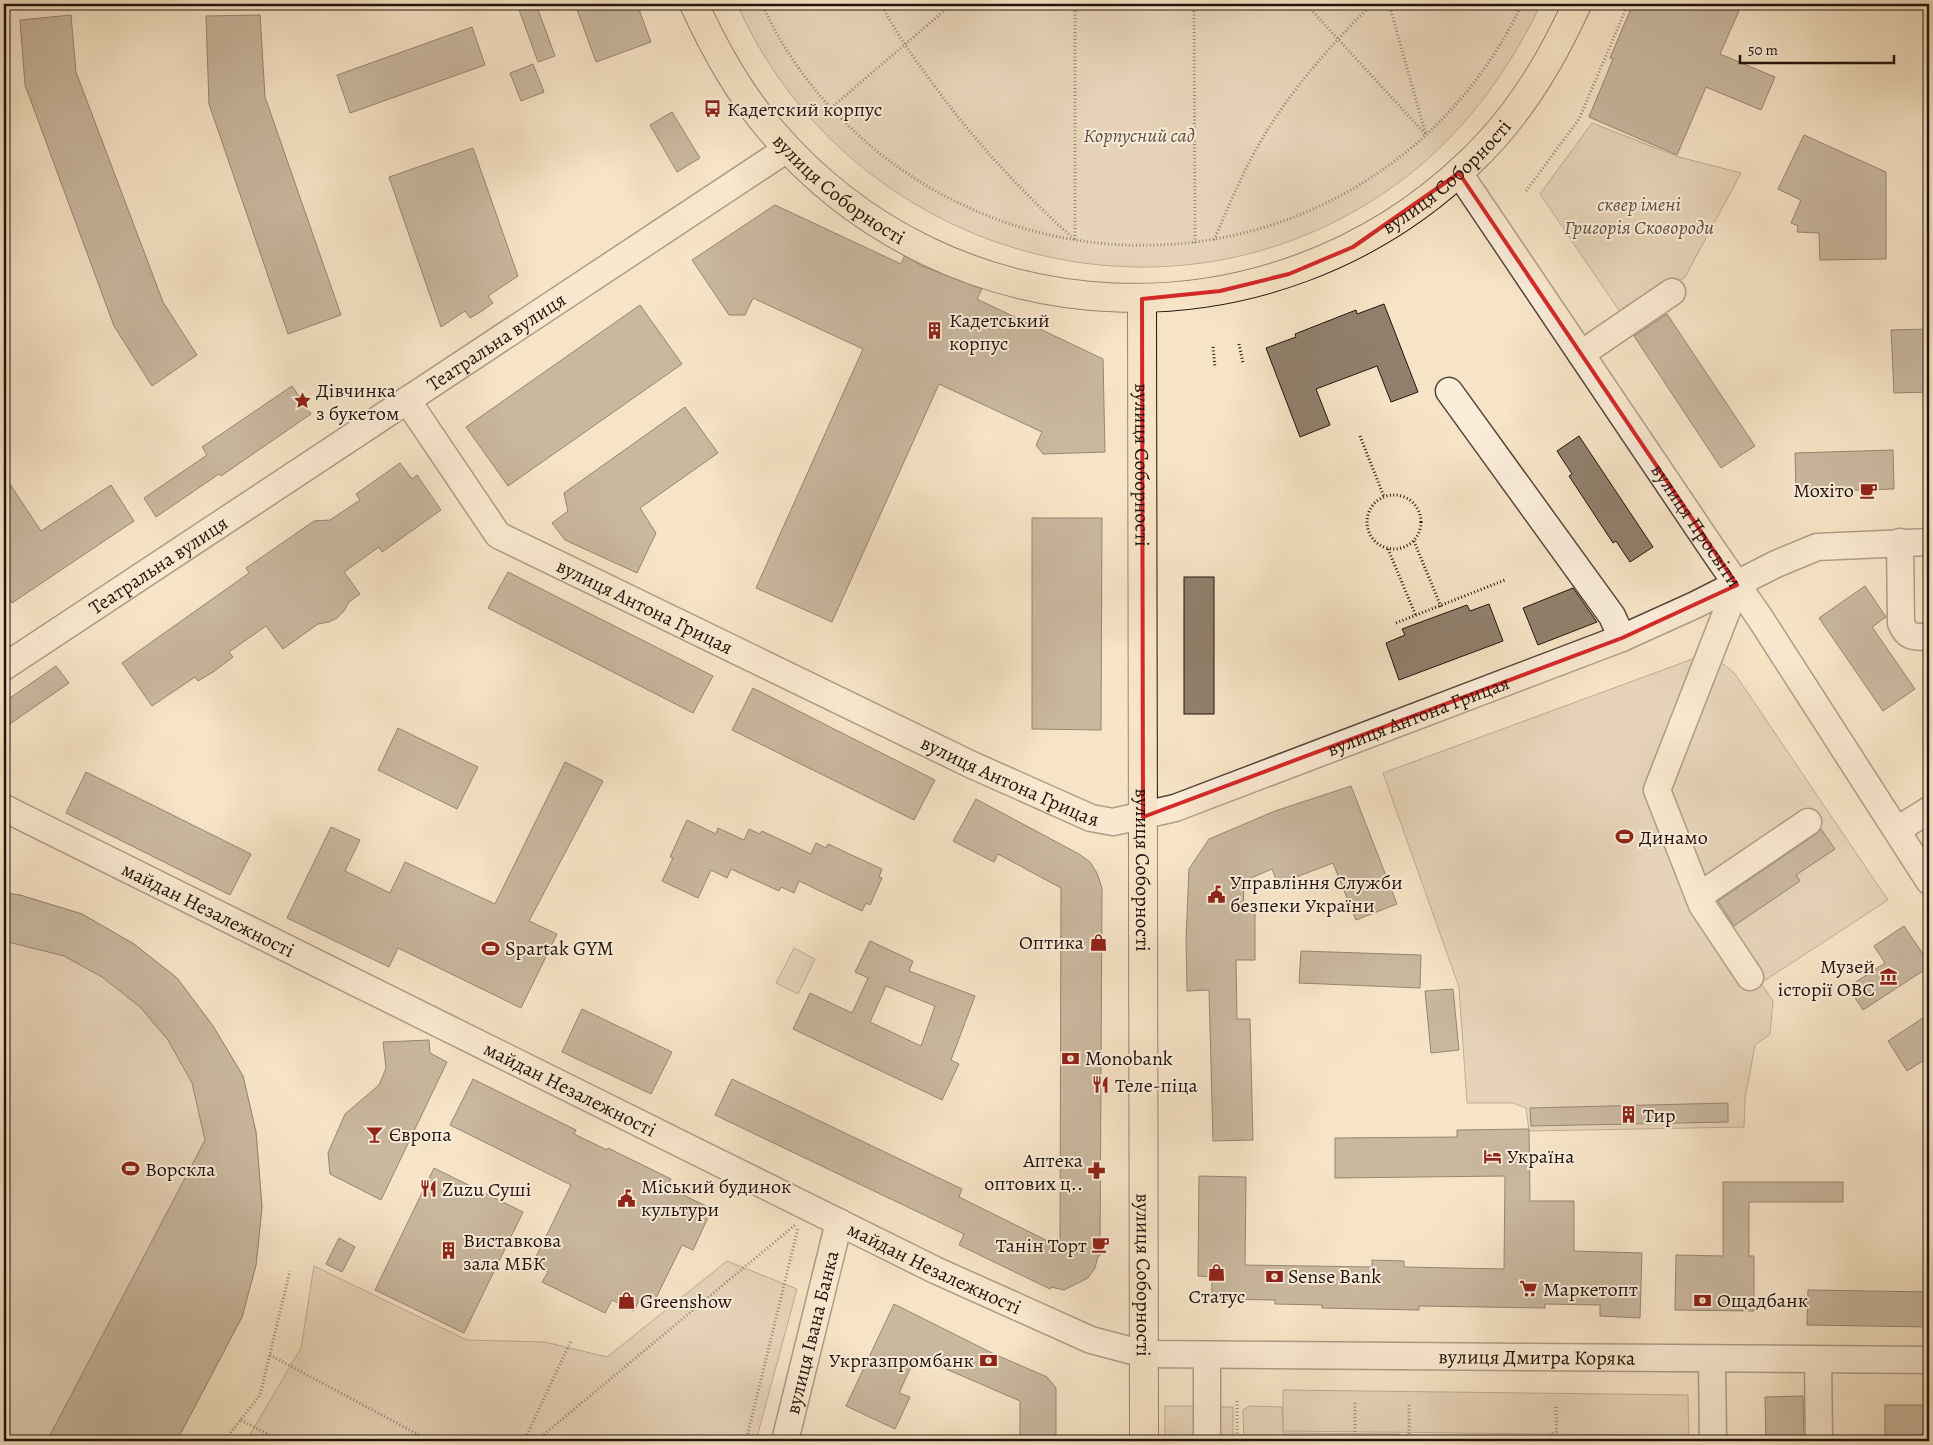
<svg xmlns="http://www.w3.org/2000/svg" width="1933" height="1445" viewBox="0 0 1933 1445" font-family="Alegreya,serif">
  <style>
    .green { fill: #d3c0a7; stroke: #7a6a5a }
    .building { fill: #91806d; stroke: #22130d; fill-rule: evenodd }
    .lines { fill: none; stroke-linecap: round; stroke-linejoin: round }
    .minor-casing { stroke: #57473b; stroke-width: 29 }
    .major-casing { stroke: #22130d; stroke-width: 30 }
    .path { stroke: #22130d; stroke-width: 3; stroke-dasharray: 1 2.5; stroke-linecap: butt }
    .minor { stroke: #faedda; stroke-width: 26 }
    .major { stroke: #f7e4c6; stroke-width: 28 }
    .marked { fill: none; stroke: #d62828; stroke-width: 4; stroke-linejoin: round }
    .labels { text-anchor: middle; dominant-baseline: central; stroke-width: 4; stroke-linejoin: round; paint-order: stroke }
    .poi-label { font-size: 20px; fill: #22130d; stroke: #faedda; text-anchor: start }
    .park-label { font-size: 20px; font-style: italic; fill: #605043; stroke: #faedda }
    .street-label { font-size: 20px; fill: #22130d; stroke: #faedda }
  </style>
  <rect width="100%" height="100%" fill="#f7e4c6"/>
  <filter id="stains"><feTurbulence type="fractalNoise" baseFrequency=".004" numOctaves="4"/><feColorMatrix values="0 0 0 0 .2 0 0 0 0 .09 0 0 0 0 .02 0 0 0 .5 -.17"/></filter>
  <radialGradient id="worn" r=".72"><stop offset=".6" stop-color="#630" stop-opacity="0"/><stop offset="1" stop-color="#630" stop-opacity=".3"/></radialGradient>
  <g class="green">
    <path d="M737 4H1541C1501 86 1449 153 1370 202 1144 343 844 245 737 4Z"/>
    <path d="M1592 123 1679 157 1741 173 1685 277 1624 318 1540 194Z"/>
    <path d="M1698 657C1713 659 1724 662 1735 674L1888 900 1761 983 1773 1001 1770 1034 1755 1045 1745 1099 1744 1127 1529 1131 1526 1108 1513 1103H1467L1459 987 1383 773Z"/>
    <path d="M4 893 20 895 82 914 134 944 177 978 213 1026 243 1076 256 1132 262 1207 256 1265 242 1317 182 1431 174 1441H4Z"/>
    <path d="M794 948 815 959 798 994 776 983Z"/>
    <path d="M727 1261 797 1289 756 1441H246L301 1348 314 1266 467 1340 545 1342 607 1357Z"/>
    <path d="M1283 1390 1688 1395 1689 1441H1639L1638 1435 1283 1431Z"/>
    <rect x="1165" y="1406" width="33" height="35"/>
    <path d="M1250 1406 1282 1407 1283 1433 1400 1434V1441H1244L1243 1410Z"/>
    <path d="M1214 1407H1233V1441H1215Z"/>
    <rect x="1590" y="1436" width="47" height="5"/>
    <rect x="1432" y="1437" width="119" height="4"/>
  </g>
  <g class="building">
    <path d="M517 4H536L555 56 538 62Z"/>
    <path d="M575 4H637L651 42 596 62Z"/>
    <path d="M1643 4H1742L1720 54 1775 77 1761 110 1706 87 1677 155 1589 117 1613 59 1610 58 1632 6 1640 10Z"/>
    <path d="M71 15 76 72 163 302 197 355 152 386 114 326 25 85 20 20Z"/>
    <path d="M260 15 265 97 341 315 288 334 209 104 206 16Z"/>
    <path d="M472 27 485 65 350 113 337 75Z"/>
    <path d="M533 64 544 92 521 101 510 73Z"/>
    <path d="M672 112 700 158 677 172 650 125Z"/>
    <path d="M1804 135 1886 172V259L1820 260 1819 233 1797 232 1798 226 1791 223 1801 200 1778 189Z"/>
    <path d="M473 148 518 276 488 296 493 303 482 311 470 318 465 311 441 327 389 177Z"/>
    <path d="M775 205 901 264 905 255 922 266 982 289 977 299 1103 359 1105 452 1043 454 1036 445 1042 432 939 384 832 622 756 588 863 349 753 298 745 315H729L692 260Z"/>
    <path d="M1384 304 1418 392 1391 402 1377 366 1316 389 1330 425 1300 437 1266 348 1296 337 1295 334 1356 310 1357 314Z"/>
    <path d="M640 305 682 364 508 486 466 427Z"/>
    <path d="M1667 314 1755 446 1721 468 1634 336Z"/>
    <path d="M1929 329V392L1894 393 1891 330Z"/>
    <path d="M292 386 311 414 221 476 219 474 156 517 144 498 207 455 202 447Z"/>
    <path d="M685 407 718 453 640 508 656 533 637 573 565 540 552 523 568 511 564 493Z"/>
    <path d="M1579 436 1653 547 1630 562 1616 541 1613 543 1569 476 1572 474 1557 451Z"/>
    <path d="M1893 450 1894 489 1796 492 1795 453Z"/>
    <path d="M400 463 412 479 417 475 441 510 382 552 379 547 344 572 360 594 349 602 344 611 337 618 329 622 318 624 283 649 266 626 229 652 233 657 213 672 198 681 195 677 152 706 122 663 249 573 246 568 314 521 330 520 360 500 356 494Z"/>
    <path d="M4 475 41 531 111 485 134 521 12 603 4 591Z"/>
    <path d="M1032 518H1102L1101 730 1032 729Z"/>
    <path d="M508 572 713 676 693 713 488 608Z"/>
    <rect x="1184" y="577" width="30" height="137"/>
    <path d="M1865 586 1886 617 1872 627 1915 689 1883 711 1819 618Z"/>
    <path d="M1573 588 1597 622 1538 645 1523 608Z"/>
    <path d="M1489 604 1503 641 1399 680 1386 643 1405 635 1402 629 1467 605 1470 611Z"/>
    <path d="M56 666 69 683 4 728V702Z"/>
    <path d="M753 688 935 780 914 820 732 730Z"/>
    <path d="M398 728 478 767 457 809 378 770Z"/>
    <path d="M565 762 603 781 529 921 557 934 521 1008 398 948 389 967 287 918 331 827 360 840 345 871 390 893 405 862 495 904Z"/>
    <path d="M86 772 251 854 230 895 66 813Z"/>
    <path d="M1351 786 1397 904 1356 920 1333 863 1278 884 1272 869 1244 881 1243 913H1255V960H1236L1237 1019H1250L1253 1140 1213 1141 1209 990 1187 991 1186 940 1189 869 1209 839 1275 811Z"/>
    <path d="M976 799 1079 854 1090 862 1097 873 1102 888 1100 1256H1098L1095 1268 1088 1278 1064 1290 1051 1287 1050 1289 959 1245 964 1234 715 1115 732 1079 962 1189 959 1197 1060 1247 1061 888 998 854 994 862 953 841Z"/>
    <path d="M687 820 716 834 718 828 744 840 749 829 760 834 762 831 811 854 816 843 826 848 828 844 882 869 879 877 882 878 870 905 866 903 862 911 799 881 794 893 781 887 779 891 731 869 727 878 711 870 698 898 662 881 673 858 670 857Z"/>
    <path d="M1821 829 1835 849 1796 875 1800 881 1734 926 1718 901 1816 834Z"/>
    <path d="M4 893 20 895 82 914 134 944 177 978 213 1026 243 1076 256 1132 262 1207 256 1265 242 1317 182 1431 174 1441H47L205 1140 192 1083 168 1040 140 1007 102 977 64 956 4 941Z"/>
    <path d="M1904 926 1929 963V967L1863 1010 1848 987 1885 963 1874 946Z"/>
    <path d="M870 941 913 961 909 971 975 996 951 1060 959 1064 942 1100 793 1029 810 993 852 1013 868 978 855 972ZM886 986 935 1006 921 1046 870 1022Z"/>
    <path d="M1301 951 1421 955 1420 988 1299 983Z"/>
    <path d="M1453 989 1459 1050 1431 1053 1425 991Z"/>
    <path d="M582 1009 672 1052 651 1094 562 1052Z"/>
    <path d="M1929 1014V1057L1907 1071 1888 1041Z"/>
    <path d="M429 1040 430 1053 447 1062 381 1200 330 1174 328 1153 345 1114 379 1085 386 1068 383 1042Z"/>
    <path d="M473 1079 576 1130 574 1134 607 1150 608 1148 671 1179 667 1187 712 1209 693 1250 682 1245 654 1302 641 1296 634 1311 612 1300 605 1313 542 1282 548 1272 532 1265 571 1185 450 1125Z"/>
    <path d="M1728 1103V1122L1531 1126 1530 1108Z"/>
    <path d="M1529 1129 1530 1201H1574V1251L1642 1253 1640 1318 1600 1316V1305L1545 1304V1308L1419 1306V1310L1322 1308V1305L1275 1304V1300L1212 1299V1277L1198 1276 1199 1176 1246 1177 1245 1265 1372 1267V1260L1404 1261V1267L1504 1269 1505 1176 1335 1178V1138L1457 1137V1130Z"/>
    <path d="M434 1168 523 1212 464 1333 375 1290Z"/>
    <path d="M1723 1182H1843V1202H1749V1256H1754V1311L1675 1310 1676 1255 1723 1256Z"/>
    <path d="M339 1238 355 1247 342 1272 326 1264Z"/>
    <path d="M1808 1290 1929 1292V1327L1807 1325Z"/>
    <path d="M894 1304 994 1354 1047 1377 1056 1388V1441H1020V1401L916 1356 899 1393 910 1397 895 1429 846 1406Z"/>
    <path d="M1803 1396 1804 1441H1766L1765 1397Z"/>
    <rect x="1885" y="1405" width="44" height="36"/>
  </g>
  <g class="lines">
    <defs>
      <g id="minor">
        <path id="s1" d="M1459 173 1711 547 1760 618 1929 881"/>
        <path d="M1581 354 1672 292"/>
        <path d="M1449 391 1612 616 1622 638"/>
        <path id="s2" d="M407 400 498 535 972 765 1091 818 1113 822 1175 808 1622 638 1695 605 1776 564 1817 547 1929 542"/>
        <path d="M1900 542 1901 623C1907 638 1914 637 1929 637"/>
        <path d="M1737 585 1657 790 1702 905 1750 977"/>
        <path id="s3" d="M4 667 787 149"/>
        <path id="s4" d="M4 808 935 1270 1091 1340 1144 1354 1929 1360"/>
        <path d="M1897 830 1929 810"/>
        <path d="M1699 896 1808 822"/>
        <path d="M1207 1355V1441"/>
        <path d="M1712 1359 1713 1441"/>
        <path d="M1818 1360 1819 1441"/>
        <path id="s5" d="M785 1441 839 1222"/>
      </g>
      <g id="major">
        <path id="s6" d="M694 4C714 48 738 92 770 129 950 342 1271 354 1470 162 1517 118 1551 62 1577 4"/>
        <path id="s7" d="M1142 299 1144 1441"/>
      </g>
    </defs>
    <use href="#minor" class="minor-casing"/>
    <use href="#major" class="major-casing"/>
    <g class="path">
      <path d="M762 4C791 69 840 126 898 167 1113 319 1409 242 1522 4"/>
      <path d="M881 4C895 31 912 56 931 81 973 140 1021 191 1075 240"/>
      <path d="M1075 4V240"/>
      <path d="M1194 4 1195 243"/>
      <path d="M1306 4 1426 135"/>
      <path d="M1389 4 1426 135"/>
      <path d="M831 108 952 4"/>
      <path d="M1526 191 1579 119 1628 4"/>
      <path d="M1214 240C1228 208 1241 176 1258 146 1288 93 1329 47 1372 4"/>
      <path d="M1239 344 1243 363"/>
      <path d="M1213 347 1215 368"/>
      <path d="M1360 436 1384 497"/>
      <circle cx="1394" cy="522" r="27"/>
      <path d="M1414 541 1441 607"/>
      <path d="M1388 549 1416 616"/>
      <path d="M1396 623 1505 580"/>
      <path d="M270 1355 430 1441"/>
      <path d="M1237 1401V1441"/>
      <path d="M1355 1403V1441"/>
      <path d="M1556 1407 1557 1441"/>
      <path d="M241 1420 281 1441"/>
      <path d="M224 1441 260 1395 290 1271"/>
      <path d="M524 1441 571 1341"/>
      <path d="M536 1441 795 1225"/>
      <path d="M746 1441 798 1228"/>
      <path d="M1409 1441V1405"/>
      <path d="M1541 1441 1556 1431"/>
    </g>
    <use href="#minor" class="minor"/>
    <use href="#major" class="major"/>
  </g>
  <path d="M0 0H1933V1445H0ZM1459 173 1737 585 1622 638 1143 817 1142 299 1220 291 1289 274 1353 247Z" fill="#f7e4c6" fill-opacity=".55" fill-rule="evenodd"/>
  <path class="marked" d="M1459 173 1737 585 1622 638 1143 817 1142 299 1220 291 1289 274 1353 247Z"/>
  <defs>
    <symbol id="bus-bare" viewBox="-9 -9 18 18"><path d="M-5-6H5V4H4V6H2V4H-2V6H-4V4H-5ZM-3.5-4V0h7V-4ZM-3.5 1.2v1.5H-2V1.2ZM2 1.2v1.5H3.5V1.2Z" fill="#8f2418" stroke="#faedda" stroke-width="2.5" paint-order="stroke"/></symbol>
    <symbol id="building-bare" viewBox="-9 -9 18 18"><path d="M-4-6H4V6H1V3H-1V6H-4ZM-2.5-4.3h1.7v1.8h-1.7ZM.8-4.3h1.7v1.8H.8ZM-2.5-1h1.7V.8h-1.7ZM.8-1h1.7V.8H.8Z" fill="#8f2418" stroke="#faedda" stroke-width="2.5" paint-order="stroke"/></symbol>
    <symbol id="sight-bare" viewBox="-9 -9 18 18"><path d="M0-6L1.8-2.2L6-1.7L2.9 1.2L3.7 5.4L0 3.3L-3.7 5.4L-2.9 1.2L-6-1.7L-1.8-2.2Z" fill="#8f2418" stroke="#faedda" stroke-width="2.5" paint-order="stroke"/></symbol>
    <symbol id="cafe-bare" viewBox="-9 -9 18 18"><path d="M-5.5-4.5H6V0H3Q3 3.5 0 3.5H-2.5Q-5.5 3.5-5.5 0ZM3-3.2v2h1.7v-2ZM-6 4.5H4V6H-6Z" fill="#8f2418" stroke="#faedda" stroke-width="2.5" paint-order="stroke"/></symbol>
    <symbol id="stadium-bare" viewBox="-9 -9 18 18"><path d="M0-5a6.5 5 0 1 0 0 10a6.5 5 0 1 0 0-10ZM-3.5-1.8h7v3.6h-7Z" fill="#8f2418" stroke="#faedda" stroke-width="2.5" paint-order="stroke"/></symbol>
    <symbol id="civic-bare" viewBox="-9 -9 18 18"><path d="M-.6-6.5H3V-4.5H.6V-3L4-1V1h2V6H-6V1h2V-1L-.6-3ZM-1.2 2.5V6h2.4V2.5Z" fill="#8f2418" stroke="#faedda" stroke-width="2.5" paint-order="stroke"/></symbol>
    <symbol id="shop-bare" viewBox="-9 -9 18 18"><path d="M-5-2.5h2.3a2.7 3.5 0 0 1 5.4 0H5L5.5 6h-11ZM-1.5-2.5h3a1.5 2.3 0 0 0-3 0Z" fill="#8f2418" stroke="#faedda" stroke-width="2.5" paint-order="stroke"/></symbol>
    <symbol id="museum-bare" viewBox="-9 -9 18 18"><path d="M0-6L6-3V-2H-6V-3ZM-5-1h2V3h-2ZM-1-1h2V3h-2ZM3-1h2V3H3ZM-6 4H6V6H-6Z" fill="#8f2418" stroke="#faedda" stroke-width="2.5" paint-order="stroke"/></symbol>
    <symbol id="bank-bare" viewBox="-9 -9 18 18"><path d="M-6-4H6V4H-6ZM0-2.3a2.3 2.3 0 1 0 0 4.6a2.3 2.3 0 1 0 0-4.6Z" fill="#8f2418" stroke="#faedda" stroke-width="2.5" paint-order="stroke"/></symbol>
    <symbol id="restaurant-bare" viewBox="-9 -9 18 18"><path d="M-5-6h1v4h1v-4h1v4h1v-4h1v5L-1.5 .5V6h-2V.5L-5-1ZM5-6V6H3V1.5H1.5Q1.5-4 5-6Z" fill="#8f2418" stroke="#faedda" stroke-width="2.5" paint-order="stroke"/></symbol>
    <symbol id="bar-bare" viewBox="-9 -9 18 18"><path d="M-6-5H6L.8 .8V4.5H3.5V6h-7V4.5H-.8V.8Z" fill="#8f2418" stroke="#faedda" stroke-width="2.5" paint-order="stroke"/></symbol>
    <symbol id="hotel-bare" viewBox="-9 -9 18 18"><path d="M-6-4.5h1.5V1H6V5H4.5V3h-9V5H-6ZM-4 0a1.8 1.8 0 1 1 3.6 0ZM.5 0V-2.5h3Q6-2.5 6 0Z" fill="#8f2418" stroke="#faedda" stroke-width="2.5" paint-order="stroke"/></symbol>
    <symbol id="pharmacy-bare" viewBox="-9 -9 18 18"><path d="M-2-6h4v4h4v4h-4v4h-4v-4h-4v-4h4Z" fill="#8f2418" stroke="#faedda" stroke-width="2.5" paint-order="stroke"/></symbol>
    <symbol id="supermarket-bare" viewBox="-9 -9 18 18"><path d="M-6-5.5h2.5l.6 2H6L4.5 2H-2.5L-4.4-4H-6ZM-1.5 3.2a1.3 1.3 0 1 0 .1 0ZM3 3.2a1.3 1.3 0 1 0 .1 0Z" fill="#8f2418" stroke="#faedda" stroke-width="2.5" paint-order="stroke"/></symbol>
  </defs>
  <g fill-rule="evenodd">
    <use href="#bus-bare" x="700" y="96" width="25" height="25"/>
    <use href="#building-bare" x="922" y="318" width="25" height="25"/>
    <use href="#sight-bare" x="290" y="388" width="25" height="25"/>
    <use href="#cafe-bare" x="1856" y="478" width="25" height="25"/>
    <use href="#stadium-bare" x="1612" y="824" width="25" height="25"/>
    <use href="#civic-bare" x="1204" y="882" width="25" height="25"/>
    <use href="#shop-bare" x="1086" y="930" width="25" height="25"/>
    <use href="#stadium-bare" x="478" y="936" width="25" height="25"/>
    <use href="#museum-bare" x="1876" y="964" width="25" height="25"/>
    <use href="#bank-bare" x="1058" y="1046" width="25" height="25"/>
    <use href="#restaurant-bare" x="1088" y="1072" width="25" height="25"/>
    <use href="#building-bare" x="1616" y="1102" width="25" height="25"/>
    <use href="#bar-bare" x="362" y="1122" width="25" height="25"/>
    <use href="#hotel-bare" x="1480" y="1144" width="25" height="25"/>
    <use href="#stadium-bare" x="118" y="1156" width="25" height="25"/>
    <use href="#pharmacy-bare" x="1084" y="1158" width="25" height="25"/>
    <use href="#restaurant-bare" x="416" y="1176" width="25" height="25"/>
    <use href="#civic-bare" x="614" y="1186" width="25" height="25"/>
    <use href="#cafe-bare" x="1088" y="1232" width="25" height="25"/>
    <use href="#building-bare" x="436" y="1238" width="25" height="25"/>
    <use href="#shop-bare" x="1204" y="1260" width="25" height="25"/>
    <use href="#bank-bare" x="1262" y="1264" width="25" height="25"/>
    <use href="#supermarket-bare" x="1516" y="1276" width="25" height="25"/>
    <use href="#bank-bare" x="1690" y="1288" width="25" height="25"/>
    <use href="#shop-bare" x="614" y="1288" width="25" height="25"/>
    <use href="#bank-bare" x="976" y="1348" width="25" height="25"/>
  </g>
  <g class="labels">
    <g class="poi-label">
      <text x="727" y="109">Кадетский корпус</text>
      <text x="949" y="320">Кадетський<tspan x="949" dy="23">корпус</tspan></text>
      <text x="316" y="390">Дівчинка<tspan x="316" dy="23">з букетом</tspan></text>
      <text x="1854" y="490" text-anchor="end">Мохіто</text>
      <text x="1639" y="837">Динамо</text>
      <text x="1230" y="882">Управління Служби<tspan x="1230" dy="23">безпеки України</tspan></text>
      <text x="1084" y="942" text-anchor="end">Оптика</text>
      <text x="505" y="948">Spartak GYM</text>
      <text x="1875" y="966" text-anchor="end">Музей<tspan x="1875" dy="23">історії ОВС</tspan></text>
      <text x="1085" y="1058">Monobank</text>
      <text x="1115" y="1085">Теле-піца</text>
      <text x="1643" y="1115">Тир</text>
      <text x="389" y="1134">Європа</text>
      <text x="1507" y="1156">Україна</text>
      <text x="1083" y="1160" text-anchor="end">Аптека<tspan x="1083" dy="23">оптових ц..</tspan></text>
      <text x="145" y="1169">Ворскла</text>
      <text x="641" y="1186">Міський будинок<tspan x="641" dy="23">культури</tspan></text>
      <text x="442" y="1189">Zuzu Суші</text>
      <text x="463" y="1240">Виставкова<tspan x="463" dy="23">зала МБК</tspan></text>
      <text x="1087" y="1245" text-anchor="end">Танін Торт</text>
      <text x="1288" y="1276">Sense Bank</text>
      <text x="1543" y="1289">Маркетопт</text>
      <text x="1217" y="1296" text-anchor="middle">Статус</text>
      <text x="1717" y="1300">Ощадбанк</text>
      <text x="640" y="1301">Greenshow</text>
      <text x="974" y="1360" text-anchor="end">Укргазпромбанк</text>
    </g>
    <g class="park-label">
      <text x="1139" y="135">Корпусний сад</text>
      <text x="1639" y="204">сквер імені<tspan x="1639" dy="23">Григорія Сковороди</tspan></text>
    </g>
    <g class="street-label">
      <text stroke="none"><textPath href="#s6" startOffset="905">вулиця Соборності</textPath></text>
      <text stroke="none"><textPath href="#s6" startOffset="239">вулиця Соборності</textPath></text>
      <text stroke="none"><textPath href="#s3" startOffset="590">Театральна вулиця</textPath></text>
      <text stroke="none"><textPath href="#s7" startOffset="166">вулиця Соборності</textPath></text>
      <text stroke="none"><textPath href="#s1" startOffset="425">вулиця Просвіти</textPath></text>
      <text stroke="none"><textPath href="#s3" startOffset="185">Театральна вулиця</textPath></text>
      <text stroke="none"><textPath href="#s2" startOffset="326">вулиця Антона Грицая</textPath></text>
      <text stroke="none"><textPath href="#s2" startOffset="1166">вулиця Антона Грицая</textPath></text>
      <text stroke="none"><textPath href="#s2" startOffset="731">вулиця Антона Грицая</textPath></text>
      <text stroke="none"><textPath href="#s7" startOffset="571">вулиця Соборності</textPath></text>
      <text stroke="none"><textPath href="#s4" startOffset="228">майдан Незалежності</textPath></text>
      <text stroke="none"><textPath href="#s4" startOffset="632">майдан Незалежності</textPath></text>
      <text stroke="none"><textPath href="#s4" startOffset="1038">майдан Незалежності</textPath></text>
      <text stroke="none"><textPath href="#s7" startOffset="976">вулиця Соборності</textPath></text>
      <text stroke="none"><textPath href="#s5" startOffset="112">вулиця Івана Банка</textPath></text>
      <text stroke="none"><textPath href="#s4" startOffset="1658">вулиця Дмитра Коряка</textPath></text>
    </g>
  </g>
  <rect width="1933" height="1445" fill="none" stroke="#f7e4c6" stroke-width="20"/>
  <rect x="5" y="5" width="1923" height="1435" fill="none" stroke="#22130d" stroke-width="2.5"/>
  <rect x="10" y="10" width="1913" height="1425" fill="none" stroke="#22130d"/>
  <path d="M1740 55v8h154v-8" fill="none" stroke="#22130d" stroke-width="2.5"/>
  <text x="1748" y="55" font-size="15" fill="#22130d" stroke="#faedda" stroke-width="4" paint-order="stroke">50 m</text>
  <rect width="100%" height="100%" filter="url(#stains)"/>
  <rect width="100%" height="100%" fill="url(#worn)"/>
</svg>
